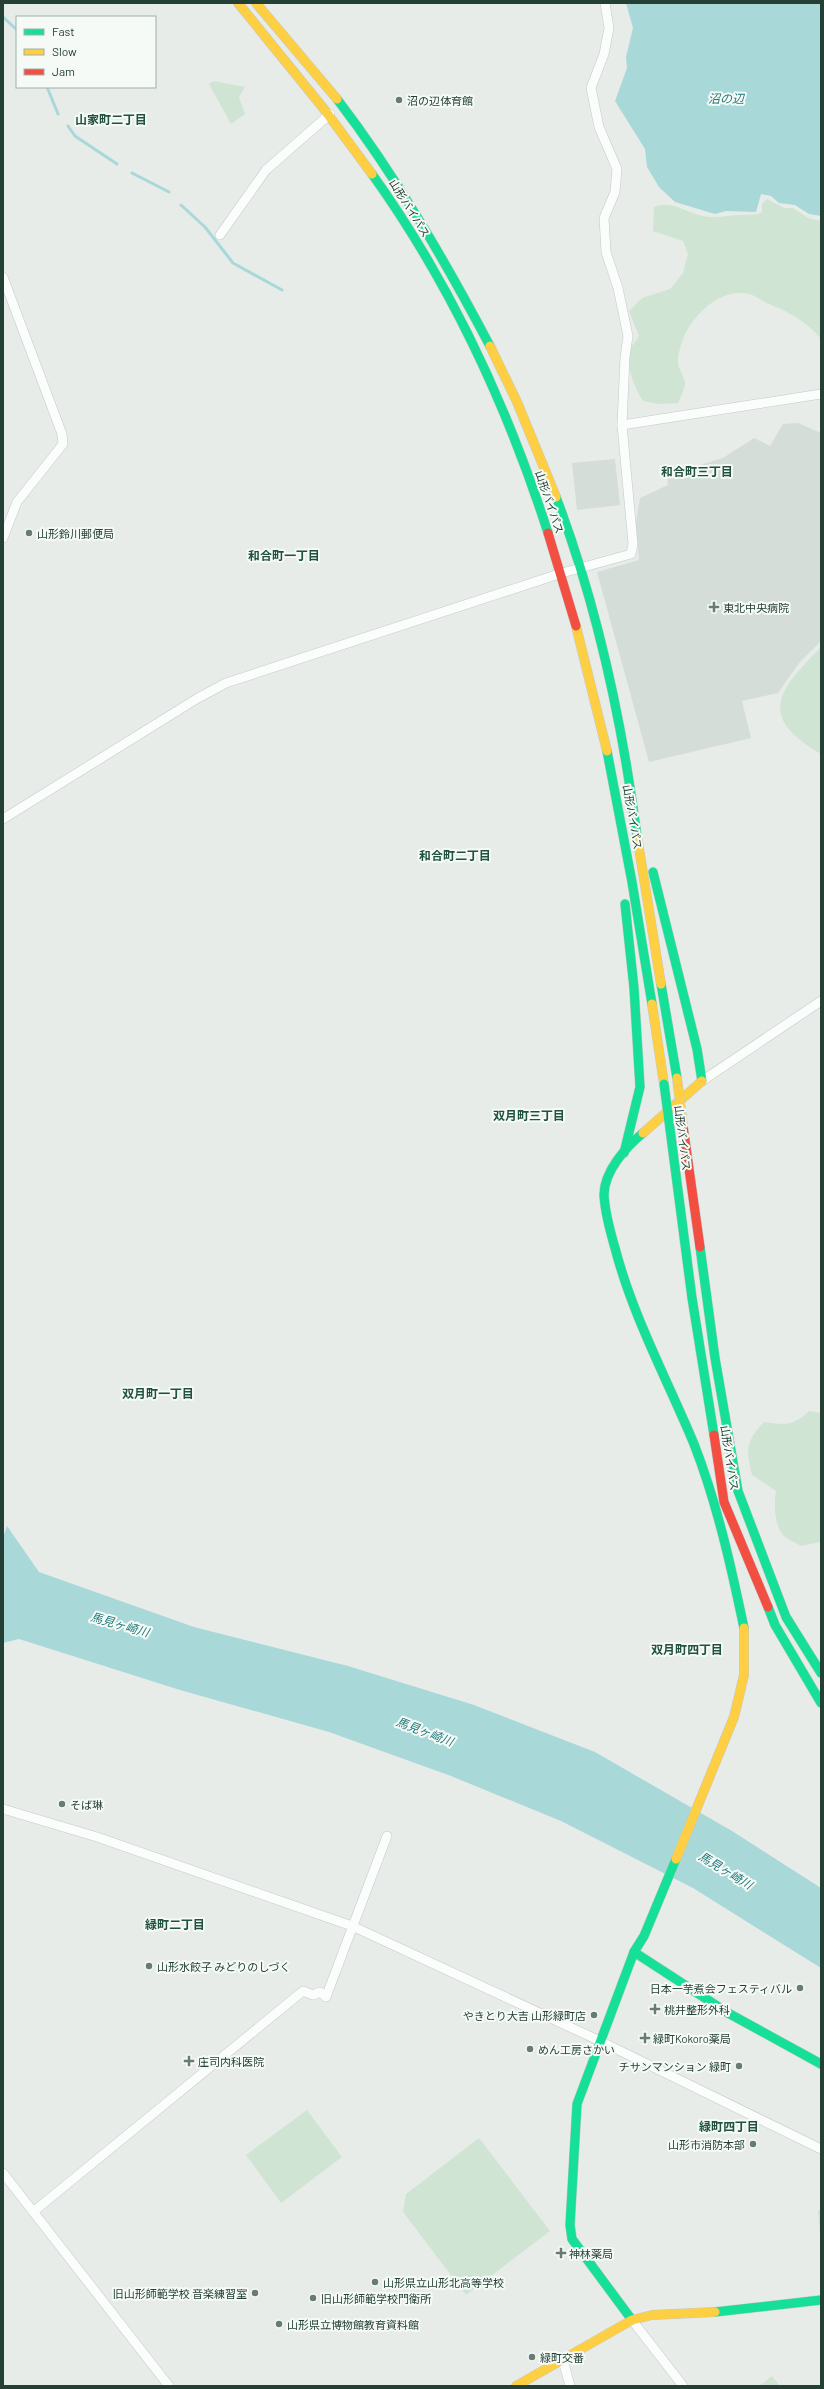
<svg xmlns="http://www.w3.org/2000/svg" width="824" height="2389" viewBox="0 0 824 2389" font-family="Barlow,'Noto Sans JP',sans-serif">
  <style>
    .built { fill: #d5ddd8 }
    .green { fill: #d0e4d4 }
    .water { fill: #a9d8d9 }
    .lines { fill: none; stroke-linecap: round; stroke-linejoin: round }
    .stream { stroke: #a9d8d9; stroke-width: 3 }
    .street-casing { stroke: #c4c9c6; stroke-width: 10 }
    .fast-casing { stroke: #c2c9c6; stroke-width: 10 }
    .slow-casing { stroke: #c2c9c6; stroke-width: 10 }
    .jam-casing { stroke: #c2c9c6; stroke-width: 10 }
    .street { stroke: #fbfcfc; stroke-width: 9 }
    .fast { stroke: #16e098; stroke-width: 9 }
    .slow { stroke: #ffcf43; stroke-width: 9 }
    .jam { stroke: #f24e42; stroke-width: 9 }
    .fast-bridge-casing { stroke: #c2cac7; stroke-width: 10; stroke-linecap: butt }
    .slow-bridge-casing { stroke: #c2cac7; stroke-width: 10; stroke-linecap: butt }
    .fast-bridge { stroke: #16e098; stroke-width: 9 }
    .slow-bridge { stroke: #ffcf43; stroke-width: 9 }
    .poi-dot { fill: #687c74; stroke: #f5faf7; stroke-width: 1.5 }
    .labels { text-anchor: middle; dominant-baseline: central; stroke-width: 4; stroke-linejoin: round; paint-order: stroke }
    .poi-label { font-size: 11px; fill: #244035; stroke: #f5faf7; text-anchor: start }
    .street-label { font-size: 11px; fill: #244035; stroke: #f5faf7 }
    .water-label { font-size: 12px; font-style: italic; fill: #1e787b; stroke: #f5faf7 }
    .neighbourhood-label { font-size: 12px; font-weight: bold; fill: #20523f; stroke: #f5faf7 }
  </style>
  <rect width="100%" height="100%" fill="#e7ece9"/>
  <g class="built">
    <path d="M798 423 821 433V641L799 663 778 693 742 701 751 738 649 762 597 572 639 560 636 523 640 498 668 485 666 469 691 468 723 458 754 438 770 446 783 424Z"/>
    <path d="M615 459 620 505 577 510 572 463Z"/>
  </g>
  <g class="green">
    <path d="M214 81 245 87 239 97 245 114 231 124 209 84Z"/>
    <path d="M767 199 784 208H793L808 218 821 221V339C807 322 791 313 771 305 764 303 758 297 752 295 723 285 693 314 683 339 681 345 677 357 678 363 679 370 684 376 685 383 685 389 680 398 678 403L659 404 643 401C635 388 626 368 629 352 630 347 636 341 639 336L629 311 642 298 670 289 683 273 688 254 683 241 653 231 654 207C674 198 692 218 713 217 723 217 732 215 742 215 750 214 756 216 762 212V204Z"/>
    <path d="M821 647V754C756 716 778 691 821 647Z"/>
    <path d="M809 1411 821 1413V1542L801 1546C796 1543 786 1539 782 1534 774 1522 774 1504 776 1491L752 1475C746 1450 745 1442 764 1422 785 1425 793 1426 809 1411Z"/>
    <path d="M307 2110 342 2157 281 2203 246 2155Z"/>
    <path d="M479 2138 550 2231 466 2295 403 2212 406 2194Z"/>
    <path d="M818 2210 821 2212V2249Z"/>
    <path d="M772 2376 780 2386H759Z"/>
  </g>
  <g class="water">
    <path d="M626 3H821V216L809 214 795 205 779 203 771 196 761 194 756 212 726 211 715 214 675 202 659 187 647 167 645 149 615 101 627 68 626 57 633 28Z"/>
    <path d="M7 1526 39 1572 194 1627 348 1666 474 1705 595 1752 732 1831 821 1888V1968L693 1888 561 1821 451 1776 329 1732 180 1690 19 1639 3 1643V1538Z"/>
  </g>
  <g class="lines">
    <g class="stream">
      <path d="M3 17 17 30"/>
      <path d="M47 87 58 114"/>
      <path d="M68 126 75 136 117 164"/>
      <path d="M132 173 169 192"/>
      <path d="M181 205 205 227 233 263 282 290"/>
    </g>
    <defs>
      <g id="street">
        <path d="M220 235 266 170 330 114"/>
        <path d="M3 277 62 434 63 444 17 502 3 538"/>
        <path d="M622 425 821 394"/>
        <path d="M3 819 198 698 226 683 562 573 631 554 633 544 622 425 625 357 628 336 618 288 606 252 604 218 615 192 617 169 599 127 591 88 604 54 609 28 605 3"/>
        <path d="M702 1081 821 1001"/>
        <path d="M3 1809 97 1837 352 1926 600 2041 821 2149"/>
        <path d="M3 2173 169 2386"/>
        <path d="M33 2212 303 1991 313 1995 320 1992 326 1997 387 1836"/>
        <path d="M632 2320 683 2386"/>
        <path d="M563 2360 570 2386"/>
      </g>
      <g id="fast">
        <path d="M337 99C396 176 445 261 490 346"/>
        <path d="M372 174C450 283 507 405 548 533"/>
        <path d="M556 497C597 605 622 721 637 836"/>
        <path d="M607 751 632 882 652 1004"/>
        <path d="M653 872 697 1049 702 1081"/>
        <path d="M661 984 677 1078"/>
        <path d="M670 1129 692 1298 714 1435"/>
        <path d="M643 1133C626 1147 604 1171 604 1195 605 1213 610 1231 615 1248 633 1317 667 1379 694 1444 717 1503 731 1566 744 1628"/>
        <path d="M624 1153 640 1087 634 988 625 904"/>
        <path d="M700 1247 715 1358 738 1491 786 1617 821 1673"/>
        <path d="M768 1607 775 1625 821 1703"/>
        <path d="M634 1952 728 2013 821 2064"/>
        <path d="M715 2312 821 2300"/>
        <path d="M632 2320 572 2239 570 2225 577 2104 634 1952 644 1936 676 1859"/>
      </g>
      <g id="slow">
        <path d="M238 3 324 109 372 174"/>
        <path d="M256 3 337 99"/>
        <path d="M490 346 517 402 556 497"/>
        <path d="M576 626 607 751"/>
        <path d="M637 836 661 984"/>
        <path d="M652 1004 664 1084"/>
        <path d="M643 1133 702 1081"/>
        <path d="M676 1859 734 1717 744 1675V1628"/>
        <path d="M516 2386 632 2320 652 2315 715 2312"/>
      </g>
      <g id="jam">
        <path d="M548 533 576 626"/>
        <path d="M682 1119 700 1247"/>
        <path d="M714 1435 724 1502 768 1607"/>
      </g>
    </defs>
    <use href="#street" class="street-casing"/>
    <use href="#fast" class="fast-casing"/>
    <use href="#slow" class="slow-casing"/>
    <use href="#jam" class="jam-casing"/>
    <use href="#street" class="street"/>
    <use href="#fast" class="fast"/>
    <use href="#slow" class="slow"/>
    <use href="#jam" class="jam"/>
    <defs>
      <path id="fast-bridge" d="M664 1084 670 1129"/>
      <path id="slow-bridge" d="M677 1078 682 1119"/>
    </defs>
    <use href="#fast-bridge" class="fast-bridge-casing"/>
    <use href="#slow-bridge" class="slow-bridge-casing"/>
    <use href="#fast-bridge" class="fast-bridge"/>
    <use href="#slow-bridge" class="slow-bridge"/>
  </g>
  <g class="poi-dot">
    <circle cx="399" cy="100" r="4"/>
    <circle cx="29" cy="533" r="4"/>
    <path d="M712 601h4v4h4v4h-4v4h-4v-4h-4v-4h4z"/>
    <circle cx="62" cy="1804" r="4"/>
    <circle cx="149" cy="1966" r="4"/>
    <circle cx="800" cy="1988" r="4"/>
    <path d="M653 2003h4v4h4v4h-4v4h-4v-4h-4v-4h4z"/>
    <circle cx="594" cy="2015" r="4"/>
    <path d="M643 2032h4v4h4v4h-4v4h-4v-4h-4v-4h4z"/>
    <circle cx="530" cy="2049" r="4"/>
    <path d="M187 2055h4v4h4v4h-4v4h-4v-4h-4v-4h4z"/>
    <circle cx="739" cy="2066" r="4"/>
    <circle cx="753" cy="2144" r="4"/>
    <path d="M559 2247h4v4h4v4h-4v4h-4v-4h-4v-4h4z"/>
    <circle cx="375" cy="2282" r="4"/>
    <circle cx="255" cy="2293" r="4"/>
    <circle cx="313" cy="2298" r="4"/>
    <circle cx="279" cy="2324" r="4"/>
    <circle cx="532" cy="2357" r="4"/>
  </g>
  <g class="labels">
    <g class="poi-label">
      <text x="407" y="100">沼の辺体育館</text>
      <text x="37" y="533">山形鈴川郵便局</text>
      <text x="723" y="607">東北中央病院</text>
      <text x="70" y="1804">そば琳</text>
      <text x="157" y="1966">山形水餃子 みどりのしづく</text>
      <text x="792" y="1988" text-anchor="end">日本一芋煮会フェスティバル</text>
      <text x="664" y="2009">桃井整形外科</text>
      <text x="586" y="2015" text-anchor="end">やきとり大吉 山形緑町店</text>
      <text x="653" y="2038">緑町Kokoro薬局</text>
      <text x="538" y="2049">めん工房さかい</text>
      <text x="198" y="2061">庄司内科医院</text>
      <text x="731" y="2066" text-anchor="end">チサンマンション 緑町</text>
      <text x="745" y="2144" text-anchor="end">山形市消防本部</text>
      <text x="569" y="2253">神林薬局</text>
      <text x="383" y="2282">山形県立山形北高等学校</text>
      <text x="247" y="2293" text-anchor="end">旧山形師範学校 音楽練習室</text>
      <text x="321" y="2298">旧山形師範学校門衛所</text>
      <text x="287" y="2324">山形県立博物館教育資料館</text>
      <text x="540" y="2357">緑町交番</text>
    </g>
    <g class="street-label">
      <text transform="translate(410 208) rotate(58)">山形バイパス</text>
      <text transform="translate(550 502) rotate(71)">山形バイパス</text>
      <text transform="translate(633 817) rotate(80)">山形バイパス</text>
      <text transform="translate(683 1138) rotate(83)">山形バイパス</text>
      <text transform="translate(730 1458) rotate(81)">山形バイパス</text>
    </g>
    <g class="water-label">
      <text x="726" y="98">沼の辺</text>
      <text transform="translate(120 1624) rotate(16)">馬見ヶ崎川</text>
      <text transform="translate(425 1731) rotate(21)">馬見ヶ崎川</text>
      <text transform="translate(726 1870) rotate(31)">馬見ヶ崎川</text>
    </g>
    <g class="neighbourhood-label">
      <text x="111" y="119">山家町二丁目</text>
      <text x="697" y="471">和合町三丁目</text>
      <text x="284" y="555">和合町一丁目</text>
      <text x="455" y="855">和合町二丁目</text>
      <text x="529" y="1115">双月町三丁目</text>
      <text x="158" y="1393">双月町一丁目</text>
      <text x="687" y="1649">双月町四丁目</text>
      <text x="175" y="1924">緑町二丁目</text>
      <text x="729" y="2126">緑町四丁目</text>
    </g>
  </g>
  <rect width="824" height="2389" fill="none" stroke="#244035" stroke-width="8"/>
  <rect x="16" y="16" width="140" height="72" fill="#f5faf7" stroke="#a1b0a9"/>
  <rect x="24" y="29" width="20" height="6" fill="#16e098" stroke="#a1b0a9"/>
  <text x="52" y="36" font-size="12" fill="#244035">Fast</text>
  <rect x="24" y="49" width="20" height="6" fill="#ffcf43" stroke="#a1b0a9"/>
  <text x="52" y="56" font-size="12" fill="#244035">Slow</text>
  <rect x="24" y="69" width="20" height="6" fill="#f24e42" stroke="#a1b0a9"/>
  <text x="52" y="76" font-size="12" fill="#244035">Jam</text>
</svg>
